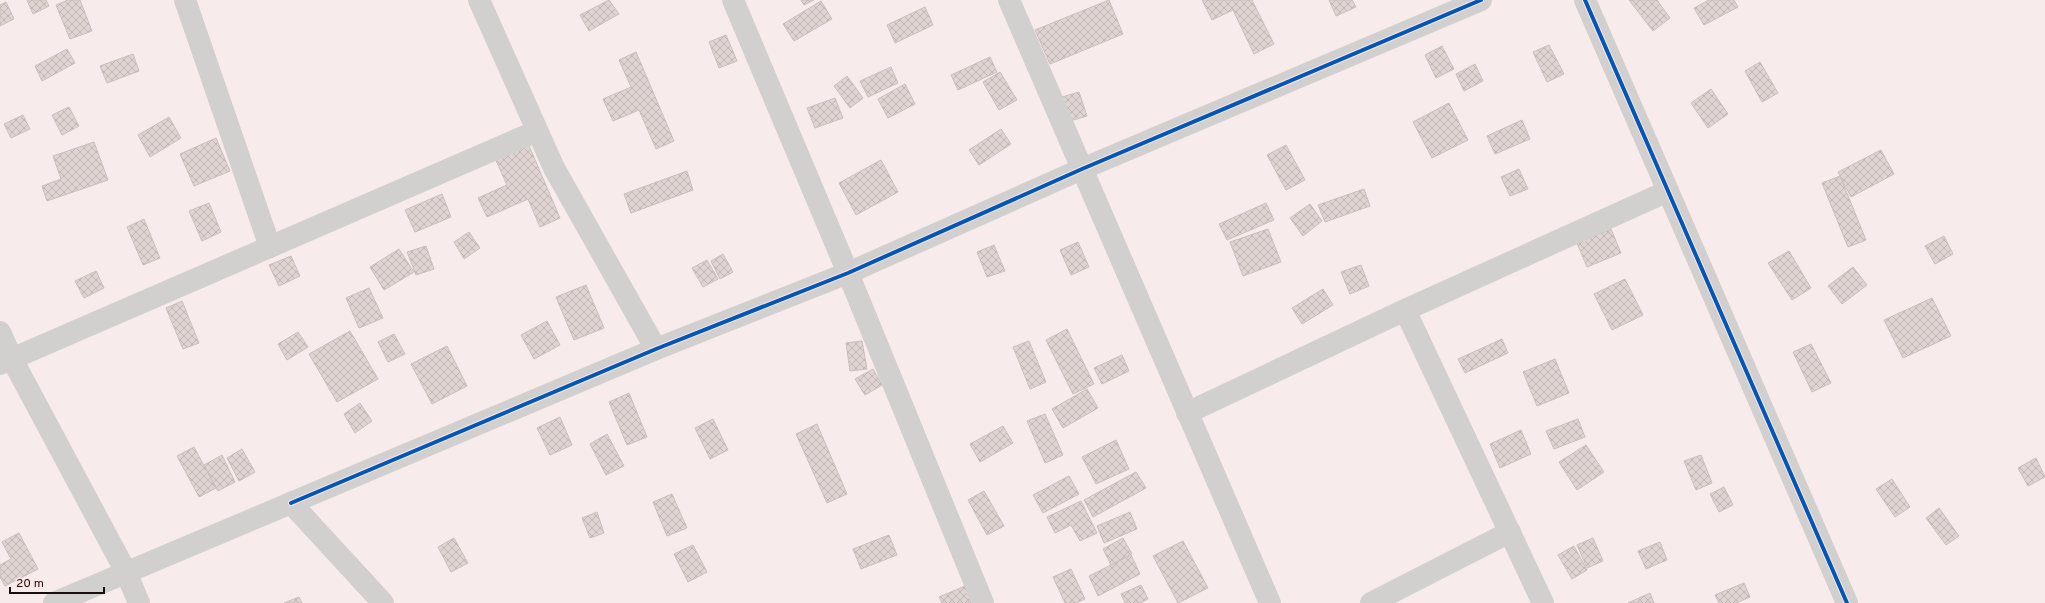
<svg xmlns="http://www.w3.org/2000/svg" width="2045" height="603" viewBox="0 0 2045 603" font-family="Overpass,sans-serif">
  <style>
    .building { fill: url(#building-cross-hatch); stroke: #c9bfbc }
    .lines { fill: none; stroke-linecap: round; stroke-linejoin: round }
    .minor { stroke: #d2cfcf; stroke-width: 22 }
    .cycleway-casing { stroke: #fee6e5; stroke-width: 6 }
    .cycleway { stroke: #0057b8; stroke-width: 4 }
  </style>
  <defs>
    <pattern id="building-cross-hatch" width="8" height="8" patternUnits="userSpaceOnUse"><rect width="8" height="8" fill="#dfd4d1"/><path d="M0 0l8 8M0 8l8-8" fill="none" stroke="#bfb5b2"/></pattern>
  </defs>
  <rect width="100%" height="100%" fill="#f8ebeb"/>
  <g class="building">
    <path d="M27 0H46L49 6 33 14Z"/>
    <path d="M68 0H80L92 31 70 39 56 5Z"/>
    <path d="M609 0 619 14 589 31 580 15Z"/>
    <path d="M801 0H814L804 5Z"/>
    <path d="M1109 0 1123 34 1050 64 1035 30Z"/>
    <path d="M1202 0H1252L1274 44 1254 54 1233 10 1212 20Z"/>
    <path d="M1329 0H1352L1356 7 1336 16Z"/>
    <path d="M1629 0H1657L1670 18 1653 31Z"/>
    <path d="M1709 0H1734L1738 7 1704 25 1694 8Z"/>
    <path d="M821 1 832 19 794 41 783 24Z"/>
    <path d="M6 2 14 19 0 26V5Z"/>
    <path d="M925 7 933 25 895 43 887 25Z"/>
    <path d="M726 35 737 61 719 68 709 42Z"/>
    <path d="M1549 45 1564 74 1547 82 1533 52Z"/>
    <path d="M1442 46 1454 69 1436 78 1425 55Z"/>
    <path d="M67 49 75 63 42 81 35 66Z"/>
    <path d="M636 52 674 141 656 149 639 110 613 121 603 99 631 87 619 60Z"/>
    <path d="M133 54 139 71 107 83 100 66Z"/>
    <path d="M990 57 997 72 958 90 951 75Z"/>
    <path d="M1760 62 1778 93 1762 102 1745 71Z"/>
    <path d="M1475 64 1483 81 1464 91 1456 74Z"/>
    <path d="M891 67 898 83 868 97 860 81Z"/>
    <path d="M1000 72 1017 100 999 110 983 82Z"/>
    <path d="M847 76 863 98 850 108 834 86Z"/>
    <path d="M905 84 915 104 888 118 878 99Z"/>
    <path d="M1711 89 1728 114 1708 128 1691 103Z"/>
    <path d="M1079 92 1087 116 1070 121 1062 97Z"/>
    <path d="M835 98 843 118 815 128 807 108Z"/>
    <path d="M1449 103 1468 140 1432 158 1413 122Z"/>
    <path d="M69 107 79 126 62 135 52 115Z"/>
    <path d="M23 115 30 129 11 138 4 124Z"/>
    <path d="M169 117 181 138 150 157 138 135Z"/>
    <path d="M1522 120 1530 139 1495 154 1487 136Z"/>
    <path d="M1001 129 1011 144 979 165 969 150Z"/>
    <path d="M216 138 230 171 194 186 180 154Z"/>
    <path d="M527 141 560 218 540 227 528 199 487 217 478 198 507 185 494 156Z"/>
    <path d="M94 142 108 180 47 201 42 186 61 179 53 156Z"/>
    <path d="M1286 145 1305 180 1286 190 1267 155Z"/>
    <path d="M1881 150 1894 174 1851 197 1838 172Z"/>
    <path d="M881 160 898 192 856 215 839 183Z"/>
    <path d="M1519 169 1528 189 1510 196 1501 177Z"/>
    <path d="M687 171 693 190 631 213 624 194Z"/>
    <path d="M1840 176 1866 240 1848 247 1822 183Z"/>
    <path d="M1364 189 1370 206 1325 222 1318 205Z"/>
    <path d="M442 194 451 217 415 232 405 210Z"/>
    <path d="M209 203 221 232 202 241 189 211Z"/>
    <path d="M1266 203 1274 220 1227 240 1219 224Z"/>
    <path d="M1310 204 1322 221 1303 236 1290 218Z"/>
    <path d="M144 219 160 258 143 265 127 227Z"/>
    <path d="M1268 229 1281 262 1243 276 1230 242Z"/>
    <path d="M1611 229 1621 253 1587 267 1577 243Z"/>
    <path d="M469 232 480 248 464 259 454 242Z"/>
    <path d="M1944 236 1953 254 1935 264 1925 246Z"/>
    <path d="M1078 242 1089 267 1071 275 1060 250Z"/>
    <path d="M994 245 1005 271 987 277 977 252Z"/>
    <path d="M426 246 434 269 416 275 407 252Z"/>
    <path d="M399 249 414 272 384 290 370 267Z"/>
    <path d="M1789 251 1811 288 1792 300 1768 263Z"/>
    <path d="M723 254 733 272 720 279 711 261Z"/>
    <path d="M291 256 300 276 279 286 269 265Z"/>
    <path d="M707 260 718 279 703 287 692 268Z"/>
    <path d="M1361 265 1369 286 1350 294 1341 272Z"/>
    <path d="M1853 267 1867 285 1842 304 1828 286Z"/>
    <path d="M96 271 104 288 84 298 75 281Z"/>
    <path d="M1625 279 1643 315 1612 330 1594 294Z"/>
    <path d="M586 285 604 328 574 340 556 297Z"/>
    <path d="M369 288 383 318 359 328 346 298Z"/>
    <path d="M1323 289 1333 305 1302 324 1292 308Z"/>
    <path d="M1932 298 1951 336 1903 358 1884 320Z"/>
    <path d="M182 301 199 343 183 349 166 308Z"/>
    <path d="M547 321 560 345 534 359 521 335Z"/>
    <path d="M1067 329 1094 384 1073 394 1046 340Z"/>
    <path d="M350 331 378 379 337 402 309 354Z"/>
    <path d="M298 332 308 347 287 360 278 344Z"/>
    <path d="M394 334 405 354 388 362 378 342Z"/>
    <path d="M1502 339 1508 353 1465 373 1458 359Z"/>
    <path d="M862 341 867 369 850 371 846 343Z"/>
    <path d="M1029 341 1046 382 1030 389 1013 347Z"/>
    <path d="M1811 344 1831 383 1812 392 1793 352Z"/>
    <path d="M447 346 467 386 432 404 411 364Z"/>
    <path d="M1122 355 1129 371 1102 384 1094 368Z"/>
    <path d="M1555 359 1569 393 1537 406 1523 372Z"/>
    <path d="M873 369 882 385 865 395 855 379Z"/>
    <path d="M1087 389 1098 408 1063 428 1052 409Z"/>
    <path d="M629 393 647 437 627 445 609 402Z"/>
    <path d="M360 403 372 421 355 433 344 414Z"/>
    <path d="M1045 414 1063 455 1045 463 1027 421Z"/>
    <path d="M560 417 572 445 550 455 537 428Z"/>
    <path d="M713 419 728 450 710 459 695 428Z"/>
    <path d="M1578 419 1585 437 1554 449 1546 431Z"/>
    <path d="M817 424 847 494 827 503 796 434Z"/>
    <path d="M1003 426 1013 443 980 462 970 444Z"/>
    <path d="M1521 430 1531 454 1500 468 1490 444Z"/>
    <path d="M607 434 624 466 606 475 590 444Z"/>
    <path d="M1116 440 1129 469 1096 484 1082 457Z"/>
    <path d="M1586 445 1604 472 1577 490 1559 462Z"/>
    <path d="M194 447 216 488 199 497 177 456Z"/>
    <path d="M242 449 255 472 239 481 227 458Z"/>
    <path d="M222 455 235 482 218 491 204 465Z"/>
    <path d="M1701 455 1712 483 1696 490 1684 461Z"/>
    <path d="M2036 458 2045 477 2028 486 2018 468Z"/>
    <path d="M1136 472 1146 488 1093 517 1084 500Z"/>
    <path d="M1069 476 1079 494 1043 513 1033 495Z"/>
    <path d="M1892 479 1910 507 1895 517 1876 489Z"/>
    <path d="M1724 487 1733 505 1719 512 1710 494Z"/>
    <path d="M984 491 1004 526 987 535 968 500Z"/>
    <path d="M672 494 687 528 667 536 653 502Z"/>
    <path d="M1081 501 1097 533 1080 541 1071 525 1055 533 1047 517Z"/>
    <path d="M1939 508 1959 536 1946 545 1926 518Z"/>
    <path d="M597 512 604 533 590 538 582 518Z"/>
    <path d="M1130 512 1137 529 1104 543 1097 526Z"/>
    <path d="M19 533 38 569 5 586 0 577V565L11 559 2 542Z"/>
    <path d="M889 535 897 555 861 569 853 549Z"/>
    <path d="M454 538 468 563 451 572 438 547Z"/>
    <path d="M1123 538 1132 554 1111 565 1103 549Z"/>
    <path d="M1593 538 1603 561 1587 568 1577 545Z"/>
    <path d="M1183 541 1208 588 1178 603 1153 556Z"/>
    <path d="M1660 542 1667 560 1646 569 1638 551Z"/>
    <path d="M693 545 707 572 688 582 674 554Z"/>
    <path d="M1574 546 1587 570 1572 579 1558 555Z"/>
    <path d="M1131 555 1140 574 1098 596 1089 576Z"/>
    <path d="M1071 569 1085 599 1076 603H1065L1053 577Z"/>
    <path d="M1744 583 1750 597 1736 603H1719L1715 595Z"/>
    <path d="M1141 585 1148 599 1140 603H1125L1121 594Z"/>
    <path d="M965 586 972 603H942L939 597Z"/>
    <path d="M1650 593 1654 603H1628Z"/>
    <path d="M299 597 302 603H284Z"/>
  </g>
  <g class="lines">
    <g class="minor">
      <path d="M185 0 270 247"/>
      <path d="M479 0 554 168 656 349"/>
      <path d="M733 0 848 273 983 603"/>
      <path d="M1009 0 1270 603"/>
      <path d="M1585 0 1847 603"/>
      <path d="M1405 310 1543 603"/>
      <path d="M0 332 12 359 126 572 139 603"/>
      <path d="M0 364 537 131"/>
      <path d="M1187 413 1405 310 1668 191"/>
      <path d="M291 503 656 349 848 273 1082 169 1481 0"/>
      <path d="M54 603 291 503 383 603"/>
      <path d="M1371 603 1510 532"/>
    </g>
    <defs>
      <g id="cycleway">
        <path d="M1585 0 1847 603"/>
        <path d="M291 503 656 349 848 273 1082 169 1481 0"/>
      </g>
    </defs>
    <use href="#cycleway" class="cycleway-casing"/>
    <use href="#cycleway" class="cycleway"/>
  </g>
  <path d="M10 587v6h94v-6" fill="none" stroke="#180e0e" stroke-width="2"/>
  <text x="16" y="587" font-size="12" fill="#180e0e" stroke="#fee6e5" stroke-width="3" paint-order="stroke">20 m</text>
</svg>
